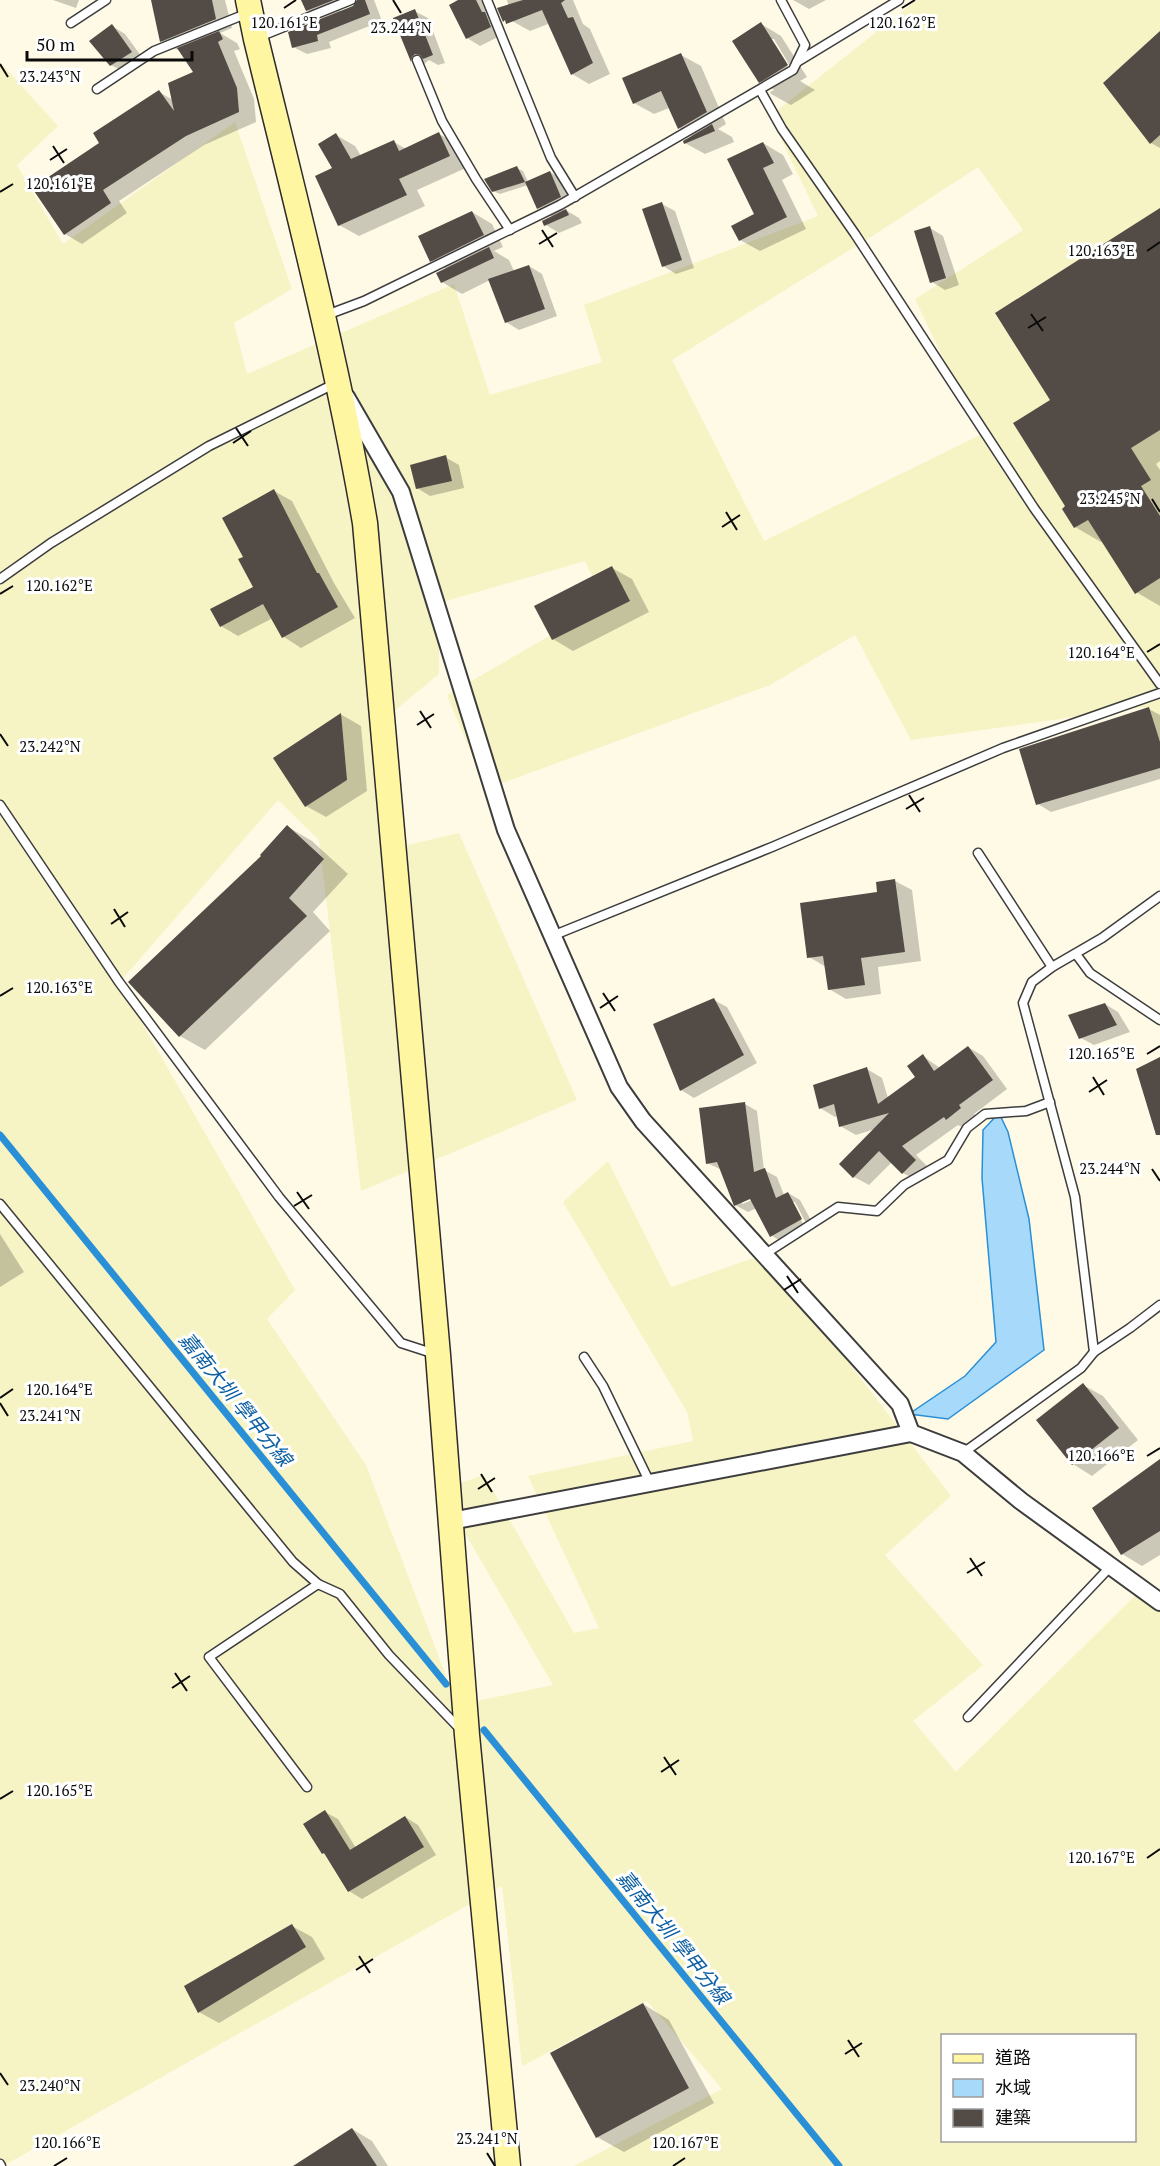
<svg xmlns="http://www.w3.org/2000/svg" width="1160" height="2166" viewBox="0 0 1160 2166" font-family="'PT Serif','Noto Sans TC',serif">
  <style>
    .farmland { fill: #f6f3c5; fill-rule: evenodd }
    .water { fill: #a7dafa; stroke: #298fd6; stroke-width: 1.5 }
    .shadow { fill: #0003; fill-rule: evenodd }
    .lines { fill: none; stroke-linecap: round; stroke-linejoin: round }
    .stream { stroke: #298fd6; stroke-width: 7 }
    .building { fill: #534b45 }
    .service-casing { stroke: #3d3d3d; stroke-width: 11 }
    .minor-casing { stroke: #3d3d3d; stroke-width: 20 }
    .secondary-casing { stroke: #2c2c2c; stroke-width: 27 }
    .service { stroke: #fff; stroke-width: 8 }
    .minor { stroke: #fff; stroke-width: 16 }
    .secondary { stroke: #fff6a1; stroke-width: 24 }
    .ticks { fill: none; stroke: #0a0a0a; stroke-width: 2 }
    .labels { text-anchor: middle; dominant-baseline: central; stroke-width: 6; stroke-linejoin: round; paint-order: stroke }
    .water-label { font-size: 20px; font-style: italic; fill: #0d5fa2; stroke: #fff }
    .ticks-label { font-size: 15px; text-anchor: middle; fill: #0a0a0a; stroke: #fff; stroke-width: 6; stroke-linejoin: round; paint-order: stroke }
  </style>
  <rect width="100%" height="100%" fill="#fffae6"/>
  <path class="farmland" d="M917 0H1160V752L1145 707 911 740 855 635 770 685 486 789 447 695 605 604 585 561 439 603V674L386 718 403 846 459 833 577 1100 361 1191 319 840 278 800 119 983 295 1290 267 1319 366 1465 457 1705 553 1685 440 1490 484 1475 574 1633 599 1628 528 1476 693 1441 687 1412 563 1202 608 1161 671 1287 765 1254 951 1496 885 1555 983 1665 913 1721 956 1772 1144 1587 1160 1596V2166H574L722 2089 647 2001 522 2066 502 1886 3 2166 0 2165V62L58 126 17 165 63 244 235 122 292 289 234 323 247 374 454 284 490 395 602 362 584 305 818 216 770 116ZM978 167 1023 230 915 299 980 435 764 541 672 360 874 235ZM942 2036H1134V2140H942Z"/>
  <path class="water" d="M999 1113 1008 1132 1029 1219 1044 1350 948 1419 909 1414 965 1376 996 1342 982 1178 983 1130Z"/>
  <g class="shadow">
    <path d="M53 0H79L76 8Z"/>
    <path d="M153 0H225L232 28 220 33 237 43 240 49 234 51 254 99 256 122 204 145 119 201 127 213 82 244 65 234 101 143 159 92 173 100 195 73 180 49 178 50 161 41Z"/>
    <path d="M302 0H336L341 12 355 7 359 0H374L382 21 329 42 331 48 307 54 293 47 323 20 307 10Z"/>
    <path d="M462 0H482L486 2 502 35 480 46 467 38Z"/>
    <path d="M507 0H573L583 24 590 29 610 74 589 84 572 74 548 24 530 31 512 21Z"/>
    <path d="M793 0H826L809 9Z"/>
    <path d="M414 11 428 18 445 63 438 65 429 60 424 64V68L412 61 395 18Z"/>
    <path d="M761 24 781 36 807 77 800 81 815 90 791 105 771 94 770 92 774 90 760 81ZM770 39H774L793 71 791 72Z"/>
    <path d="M112 26 125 34 144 60 124 72 111 65Z"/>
    <path d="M1160 33V148L1151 143Z"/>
    <path d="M681 55 701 66 726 124 718 129 732 137 734 142 705 154 685 143 694 137 679 128 669 108 654 114 634 103Z"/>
    <path d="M439 134 459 145 468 167 417 190 425 206 359 236 339 225 334 169 336 135 355 146 361 156 394 142 406 149Z"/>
    <path d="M763 143 783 155 793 174 782 180 806 229 760 251 740 240 756 215Z"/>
    <path d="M516 168 523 171 528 182 550 172 563 180 574 204 564 209 579 218 582 223 559 233 546 225 544 222 553 217 538 208 528 185 500 194 493 191Z"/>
    <path d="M662 204 675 211 694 268 676 274 663 266Z"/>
    <path d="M1160 210V461L1156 464 1160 470V606L1136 592 1103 541 1101 542 1075 527 1064 509 1067 507 1052 400Z"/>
    <path d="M472 212 492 224 503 247 494 251 509 260 514 271 529 266 542 274 557 316 519 330 506 322 490 280 462 294 442 282 447 269 431 260Z"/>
    <path d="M930 228 943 236 959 285 945 290 932 282Z"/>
    <path d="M445 457 459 465 464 488 430 496 417 488Z"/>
    <path d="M274 491 292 501 334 583 355 618 301 648 284 637 273 618 238 636 221 626 255 587 246 557Z"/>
    <path d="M612 568 632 579 649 612 573 651 553 639Z"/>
    <path d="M1149 709 1160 715V779L1051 812 1038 804Z"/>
    <path d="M342 715 361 726 367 791 326 817 306 806 275 758Z"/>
    <path d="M288 827 312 841 348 874 313 912 330 931 205 1050 180 1036 263 856Z"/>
    <path d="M895 881 912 890 921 961 878 967 881 994 846 999 829 989 826 967 809 957Z"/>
    <path d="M714 1000 727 1007 757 1063 694 1098 681 1090Z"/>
    <path d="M1105 1004 1118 1012 1130 1032 1094 1045 1081 1038Z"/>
    <path d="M968 1047 983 1056 1007 1089 974 1114 976 1117 962 1127 958 1125 916 1155 930 1169 918 1181 903 1173 892 1162 869 1185 854 1177 875 1129 856 1135 840 1126 838 1116 835 1117 820 1108 867 1069 882 1078 888 1098 917 1078 923 1056 940 1068Z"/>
    <path d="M745 1104 757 1111 764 1170 777 1177 784 1195 788 1193 800 1200 814 1226 784 1243 772 1236 757 1208 748 1212 735 1205 722 1170 707 1163ZM757 1195 758 1198 742 1204V1201ZM792 1202H795L807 1225 804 1226Z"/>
    <path d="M0 1234 24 1272 0 1287Z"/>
    <path d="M1083 1385 1103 1396 1138 1440 1092 1476 1073 1464Z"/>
    <path d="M1160 1467V1555L1142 1566 1122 1554Z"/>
    <path d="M325 1812 338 1819 356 1848 405 1817 418 1825 436 1855 362 1899 349 1891 327 1855 323 1853Z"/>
    <path d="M292 1926 312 1937 325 1959 219 2023 199 2012Z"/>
    <path d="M643 2004 669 2020 714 2103 624 2152 597 2137Z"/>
    <path d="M352 2129 372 2141 388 2166H310Z"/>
  </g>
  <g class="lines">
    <g class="stream">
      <path d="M0 1135 446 1684"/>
      <path d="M484 1730 839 2166"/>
    </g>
  </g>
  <g class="building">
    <path d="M151 0H212L216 19 160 42Z"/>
    <path d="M301 0H334L306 11Z"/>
    <path d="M357 0H365L370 14 317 35 318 41 292 48 288 32 353 6Z"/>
    <path d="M458 0H476L482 12H485L491 27 466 39 449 5Z"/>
    <path d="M523 0H565L561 3 568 18 573 17 593 63 571 75 542 10 506 24 505 20 503 22 497 8Z"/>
    <path d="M415 9 433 55 423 59 420 55 415 54 412 57 411 62 393 18Z"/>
    <path d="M761 22 788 65 759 83 732 41Z"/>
    <path d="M112 24 132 52 110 66 89 41Z"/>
    <path d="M219 31 223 39 218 42 237 88 239 112 186 136 103 190 111 203 64 235 32 188 99 143 93 133 159 90 174 111 168 83 193 72 177 48Z"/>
    <path d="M1160 31V135L1150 144 1103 83Z"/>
    <path d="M681 53 707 112 678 129 661 91 633 104 622 78Z"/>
    <path d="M712 124 715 131 684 144 683 141Z"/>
    <path d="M439 132 450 156 399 179 407 195 338 226 315 176 332 168 318 144 336 133 351 159 394 140 399 151Z"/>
    <path d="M763 142 774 163 763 168 787 217 739 241 731 226 754 214 727 159Z"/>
    <path d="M517 166 525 182 492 192 484 179Z"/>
    <path d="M550 171 561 197 537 209 525 182Z"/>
    <path d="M662 202 682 260 662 267 642 209Z"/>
    <path d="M1160 208V430L1131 448 1151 480 1141 486 1160 516V578L1135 594 1088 520 1074 528 1062 509 1065 506 1013 423 1050 400 995 313Z"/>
    <path d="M566 209 569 215 544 226 542 221Z"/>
    <path d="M472 211 484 235 430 262 418 236Z"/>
    <path d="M930 226 946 278 930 283 914 231Z"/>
    <path d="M489 247 494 258 441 283 436 273Z"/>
    <path d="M529 265 545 309 505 323 488 279Z"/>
    <path d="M446 455 452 481 416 489 410 465Z"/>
    <path d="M274 489 317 573H319L338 607 282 638 263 604 220 627 210 609 253 587 238 559 243 557 222 518Z"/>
    <path d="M612 566 630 601 552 640 534 606Z"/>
    <path d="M1149 707 1160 742V768L1036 805 1019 749Z"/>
    <path d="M341 713 347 780 305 807 273 758Z"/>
    <path d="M287 825 324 859 289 898 307 916 179 1037 128 982 261 856 260 855Z"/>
    <path d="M895 879 905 952 861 958 865 985 828 990 823 956 807 958 800 903 877 892 876 882Z"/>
    <path d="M714 998 744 1055 680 1091 653 1024Z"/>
    <path d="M1105 1003 1117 1025 1079 1039 1068 1015Z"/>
    <path d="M968 1046 993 1080 959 1105 961 1108 946 1120 944 1117 902 1146 916 1160 902 1174 879 1151 853 1178 839 1164 889 1113 839 1127 834 1104 819 1109 813 1085 867 1067 878 1104 915 1077 907 1066 923 1054 934 1071Z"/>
    <path d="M1160 1057V1135H1156L1136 1069Z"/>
    <path d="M745 1102 754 1172 765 1168 776 1198 788 1192 802 1219 770 1237 750 1199 734 1206 717 1162 706 1164 699 1108Z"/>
    <path d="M1083 1383 1119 1428 1072 1465 1036 1420Z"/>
    <path d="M1160 1459V1531L1121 1555 1092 1508Z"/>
    <path d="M325 1810 350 1850 405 1816 424 1847 348 1892 324 1853 322 1854 303 1824Z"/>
    <path d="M292 1924 306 1947 198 2013 184 1986Z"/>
    <path d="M643 2003 689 2088 596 2138 550 2053Z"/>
    <path d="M352 2128 377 2166H293Z"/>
  </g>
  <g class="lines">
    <defs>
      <g id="service">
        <path d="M487 0 551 158 575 197"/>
        <path d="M71 23 106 0"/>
        <path d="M259 37 351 0"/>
        <path d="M417 60 442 121 476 179 510 230"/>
        <path d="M797 62 899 0"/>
        <path d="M97 89 154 51 248 13"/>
        <path d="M760 90 782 129 855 234 1034 508 1160 684"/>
        <path d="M324 316 364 301 560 205 793 70 805 45 781 0"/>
        <path d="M0 579 51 543 209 446 334 384"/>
        <path d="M0 805 119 982 279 1197 401 1343 435 1354"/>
        <path d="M978 853 1052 967"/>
        <path d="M552 936 772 847 1003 748 1160 693"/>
        <path d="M1076 954 1090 973 1160 1020"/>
        <path d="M0 1204 293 1562 318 1584 340 1594 389 1655 460 1729"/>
        <path d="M765 1254 838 1207 877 1211 904 1185 948 1160 967 1128 985 1114 1026 1111 1050 1102"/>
        <path d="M1094 1352 1130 1328 1160 1305"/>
        <path d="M584 1357 603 1386 650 1483"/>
        <path d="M963 1453 1081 1368 1094 1352 1075 1197 1023 1003 1032 982 1052 967 1102 938 1160 896"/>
        <path d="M968 1717 1111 1566"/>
        <path d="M307 1787 209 1657 318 1584"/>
        <path d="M0 2164 1 2166"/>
      </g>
      <g id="minor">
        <path d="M346 397 401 492 506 830 619 1087 643 1121 900 1404 911 1433 963 1453 1021 1501 1160 1602"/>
        <path d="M451 1521 911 1433"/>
      </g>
      <path id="secondary" d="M248 0 256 39C295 199 337 360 365 523L438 1355 467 1735 508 2166"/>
    </defs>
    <use href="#service" class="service-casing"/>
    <use href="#minor" class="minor-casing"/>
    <use href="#secondary" class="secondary-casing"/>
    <use href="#service" class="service"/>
    <use href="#minor" class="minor"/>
    <use href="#secondary" class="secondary"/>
  </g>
  <path class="ticks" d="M393 0 401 13M284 8 296 0M902 8 915 0M0 64 8 77M53 146 64 163M50 160 67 149M0 192 13 184M542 230 553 247M539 244 557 233M1147 251 1160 242M1031 314 1043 331M1028 328 1046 317M236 428 248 446M233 443 251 431M1152 499 1160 512M726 512 737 530M722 527 740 515M0 594 13 586M1147 652 1160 644M420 711 431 728M417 725 434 714M0 734 8 746M909 795 920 812M906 809 924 798M114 909 125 927M111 924 128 912M603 993 615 1011M0 996 13 988M600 1008 618 996M1147 1054 1160 1046M1093 1077 1104 1095M1089 1092 1107 1080M1152 1169 1160 1181M297 1192 309 1209M294 1206 312 1195M787 1276 798 1293M784 1290 801 1279M0 1398 13 1389M0 1403 8 1416M1147 1456 1160 1448M481 1474 492 1492M478 1489 495 1478M970 1558 982 1576M967 1573 985 1562M175 1673 187 1691M172 1688 190 1676M664 1757 676 1775M661 1772 679 1760M0 1799 13 1791M1147 1858 1160 1849M359 1956 370 1973M356 1970 373 1959M848 2040 859 2057M845 2054 862 2043M0 2073 8 2085M487 2153 495 2166M54 2166 67 2158M673 2166 685 2158"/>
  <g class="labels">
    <g class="water-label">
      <text transform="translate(236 1399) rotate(51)">嘉南大圳 學甲分線</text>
      <text transform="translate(674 1937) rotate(51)">嘉南大圳 學甲分線</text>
    </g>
  </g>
  <g class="ticks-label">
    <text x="284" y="28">120.161°E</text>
    <text x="902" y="28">120.162°E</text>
    <text x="401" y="33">23.244°N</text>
    <text x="50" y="82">23.243°N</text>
    <text x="59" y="189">120.161°E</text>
    <text x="1101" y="256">120.163°E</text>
    <text x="1110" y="504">23.245°N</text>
    <text x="59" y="591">120.162°E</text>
    <text x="1101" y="658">120.164°E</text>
    <text x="50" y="752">23.242°N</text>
    <text x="59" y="993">120.163°E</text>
    <text x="1101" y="1059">120.165°E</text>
    <text x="1110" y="1174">23.244°N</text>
    <text x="59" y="1395">120.164°E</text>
    <text x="50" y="1421">23.241°N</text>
    <text x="1101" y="1461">120.166°E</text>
    <text x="59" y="1796">120.165°E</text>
    <text x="1101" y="1863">120.167°E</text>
    <text x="50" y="2091">23.240°N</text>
    <text x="487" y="2144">23.241°N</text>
    <text x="67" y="2148">120.166°E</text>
    <text x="685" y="2148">120.167°E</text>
  </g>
  <rect x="941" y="2034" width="195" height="108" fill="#ffffff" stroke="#9d9d9d" stroke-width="1.5"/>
  <rect x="953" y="2054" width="30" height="9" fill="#fff6a1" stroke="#9d9d9d" stroke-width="1.5"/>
  <text x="995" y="2064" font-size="18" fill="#0a0a0a">道路</text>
  <rect x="953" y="2079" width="30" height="18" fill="#a7dafa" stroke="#9d9d9d" stroke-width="1.5"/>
  <text x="995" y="2094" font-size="18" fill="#0a0a0a">水域</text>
  <rect x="953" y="2109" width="30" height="18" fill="#534b45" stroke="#9d9d9d" stroke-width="1.5"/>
  <text x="995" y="2124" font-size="18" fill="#0a0a0a">建築</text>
  <path d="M27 51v9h165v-9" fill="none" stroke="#0a0a0a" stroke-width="3"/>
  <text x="36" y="51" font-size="18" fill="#0a0a0a" stroke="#ffffff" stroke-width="4.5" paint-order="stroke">50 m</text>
</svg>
